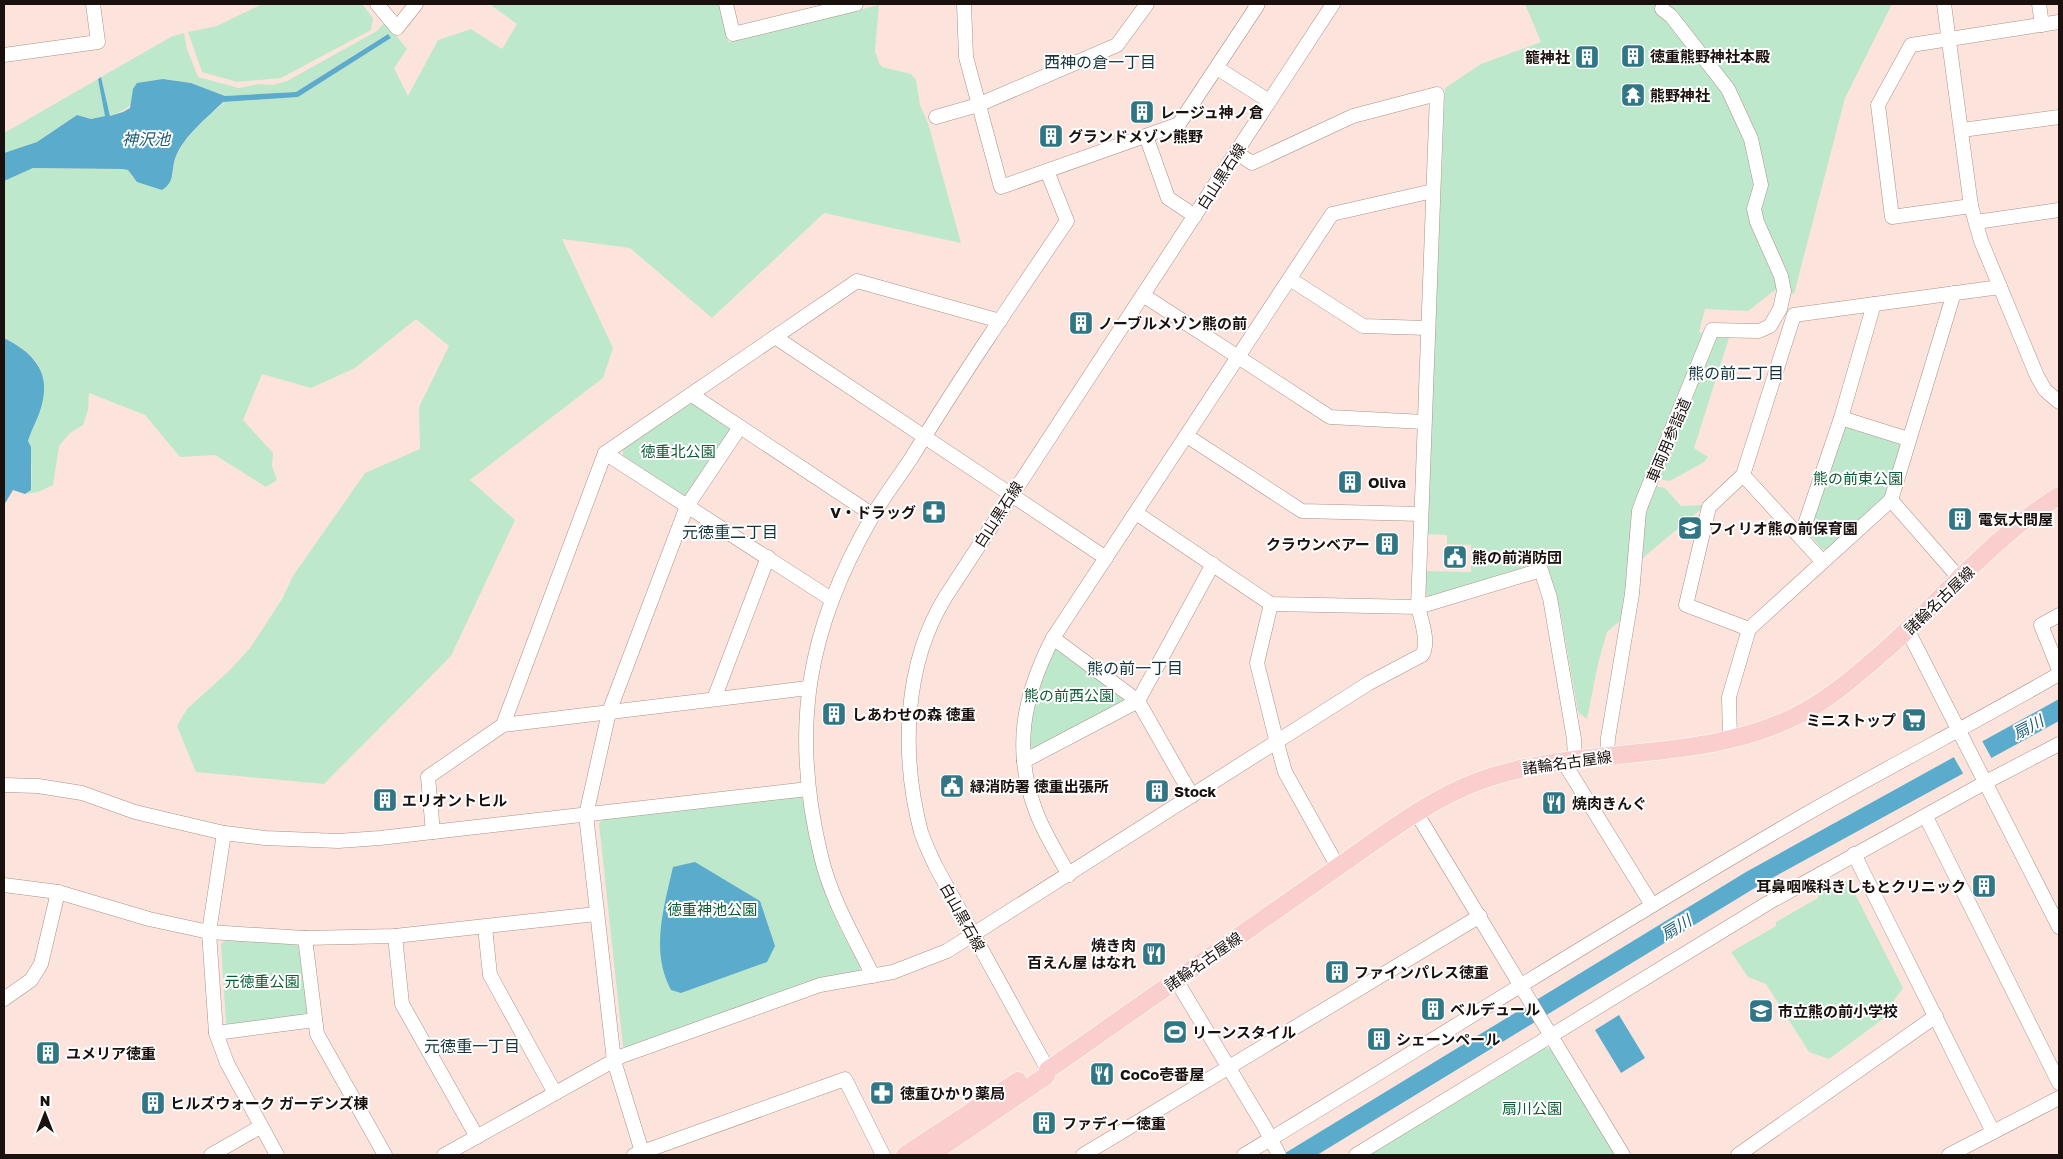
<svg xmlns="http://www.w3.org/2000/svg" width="2063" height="1159" viewBox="0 0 2063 1159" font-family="'Golos Text','Noto Sans JP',sans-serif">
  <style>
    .green { fill: #bee8cc }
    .water { fill: #5babcc }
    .pier { fill: #fce4dc }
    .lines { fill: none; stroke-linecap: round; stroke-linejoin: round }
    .minor-casing { stroke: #ac9187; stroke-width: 15 }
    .major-casing { stroke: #fff; stroke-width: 19 }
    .minor { stroke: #fff; stroke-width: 14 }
    .major { stroke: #facecd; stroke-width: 18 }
    .labels { text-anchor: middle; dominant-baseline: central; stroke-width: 4; stroke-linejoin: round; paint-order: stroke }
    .poi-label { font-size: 15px; font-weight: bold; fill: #1a100d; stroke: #fff; text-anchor: start }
    .street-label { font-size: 15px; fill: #1a100d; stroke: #fff }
    .park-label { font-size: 15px; fill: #0e5c35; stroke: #fff }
    .neighbourhood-label { font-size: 16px; fill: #14353c; stroke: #fff }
    .water-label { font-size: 16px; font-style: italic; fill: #1e5c74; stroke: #fff }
  </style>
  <rect width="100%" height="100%" fill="#fce4dc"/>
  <g class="green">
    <path d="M262 4H362L373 18 371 30 281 78 237 82 202 72 188 32 217 26Z"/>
    <path d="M493 4H719L728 42 879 5 875 51 879 63 882 67 911 74 916 80 920 105 928 123 961 243 824 213 712 318 630 248 562 239 613 348 603 378 470 480 515 520 451 656 324 784 196 772 177 726 187 709 231 669 250 648 282 599 293 576 365 473 420 449 419 407 449 346 416 319 355 368 311 388 262 374 243 420 273 453 272 466 277 480 266 487 215 455 180 457 145 415 89 393 88 410 83 425 70 433 59 446 53 485 38 492 25 494 31 490C32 479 32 450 28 441 44 391 59 365 4 338V181L33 168 123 169 128 170 133 178 173 176C172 144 203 122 224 102L298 97 391 38 387 34 296 92 225 96 191 83 163 79C146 92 128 111 110 116L101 77 171 37 184 33 187 49 198 77 239 88 258 84 273 85 287 81 377 31 385 22 407 49 394 68 408 96 438 40 471 29 502 49 517 24 492 6Z"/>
    <path d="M1525 4H1892L1845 98 1794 294 1775 290 1748 311 1705 309 1699 332 1729 338 1694 448 1708 457 1704 462 1670 481 1658 479 1655 486 1665 488 1681 506 1706 505 1632 567 1621 620 1607 632 1598 664 1587 719 1578 712 1560 610 1545 560 1431 598 1424 593 1425 571 1471 572V545L1447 544V535L1427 534 1445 88 1481 64 1541 42Z"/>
    <path d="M98 79 105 116 91 119 77 115 37 142 4 153V133Z"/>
    <path d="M687 404H694L731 429 688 496H685L623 456V448Z"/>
    <path d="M1847 424 1900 442V445L1885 497 1828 549H1822L1811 536 1810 532 1842 426Z"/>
    <path d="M1060 648 1124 696 1122 703 1036 750 1028 745 1034 699 1054 649Z"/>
    <path d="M799 796 804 800 828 897 841 930 861 965 859 973 625 1048 623 1046 599 824 603 818Z"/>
    <path d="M1841 880 1849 882 1903 988 1888 1009 1891 1013 1829 1059 1809 1052 1766 984 1748 977 1731 952 1776 926V922L1818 898V892Z"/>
    <path d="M228 939 298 945 308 1011 304 1017 226 1024 221 944Z"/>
    <path d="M1542 1047 1551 1049 1617 1155H1367Z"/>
  </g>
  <g class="water">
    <path d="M388 34 391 38 298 97 223 102C207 118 183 136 175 159 171 172 175 182 162 190L137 182 128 170 123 169 33 168 4 181V153L37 142 77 115 91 119 105 116 98 79 101 77 110 116 123 112 130 108 133 89 137 83 163 79 191 83 225 96 296 92Z"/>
    <path d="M4 338C32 352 51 371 42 404 39 417 32 428 28 441L31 447V490L25 494 13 490 4 505Z"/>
    <path d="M2059 699V721L1763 883 1317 1155H1282L1746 872Z"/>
    <path d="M695 862 760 901 775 946 767 962 681 993 671 990C650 951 664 907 673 867Z"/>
    <path d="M1619 1015 1645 1058 1621 1073 1595 1030Z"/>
  </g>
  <path class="pier" d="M1981 739 1992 759 1964 775 1952 754Z"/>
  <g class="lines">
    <defs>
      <g id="minor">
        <path d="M377 4 397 28 416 4"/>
        <path d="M726 4 733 34 856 4"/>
        <path d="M964 4 966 57 1001 187 1179 124 1257 6 1255 4"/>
        <path d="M1944 4 1971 206 1981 241 2037 376 2045 390 2059 402"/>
        <path d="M2039 4 2042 25"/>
        <path d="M4 55 98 42 93 4"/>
        <path d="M1217 68 1269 101"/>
        <path d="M936 117 978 105 1117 45 1147 4"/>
        <path d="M1962 130 2059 117"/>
        <path d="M1146 136 1168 198 1195 216"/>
        <path d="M1971 206 1892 217 1878 105 1911 45 2059 22"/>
        <path d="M1976 222 2059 210"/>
        <path d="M1290 279 1363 326 1427 328"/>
        <path d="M1143 295 1330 417 1424 422"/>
        <path d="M775 337 1106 558"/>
        <path d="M692 395 873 515"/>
        <path d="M1841 418 1908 439"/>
        <path d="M1187 436 1302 511 1421 514"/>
        <path d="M605 453 831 599"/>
        <path d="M1743 475 1822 561"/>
        <path d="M1891 500 1960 579"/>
        <path d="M1136 513 1271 604 1418 607 1541 570 1550 598 1574 739 1575 760"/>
        <path d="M1801 536 1841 418 1874 304"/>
        <path d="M1271 604 1257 663 1277 743 1285 772 1338 867"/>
        <path d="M2059 615 2041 625 2059 670"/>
        <path d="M1749 629 1686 605 1709 507 1743 475 1794 315 2000 287"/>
        <path d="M1908 631 2059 927"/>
        <path d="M714 699 768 557"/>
        <path d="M503 725 605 453 857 281 1000 321"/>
        <path d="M1730 740 1729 697 1749 629 1891 500 1954 293"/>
        <path d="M1607 756 1608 738 1632 594 1639 511 1643 500 1712 330 1759 331 1770 326 1780 309 1784 291 1781 276 1757 222 1754 209 1761 185 1751 139 1728 89 1671 16 1662 9"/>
        <path d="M1024 761 1138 701 1053 638"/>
        <path d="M1563 761 1652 905"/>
        <path d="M4 785 38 786 82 793 135 812 224 833 265 838 338 841 380 838 808 789"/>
        <path d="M1192 796 1138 701 1213 564"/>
        <path d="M1417 814 1623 1155"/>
        <path d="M1926 817 2059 1083"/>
        <path d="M433 832 428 777 503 725 808 688"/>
        <path d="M224 833 209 932 216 1033 227 1063 277 1155"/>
        <path d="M1854 854 1993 1132"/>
        <path d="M1069 875C1058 855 1045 835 1037 814 1012 751 1023 696 1053 638L1332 214 1433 191"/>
        <path d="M4 885 58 892"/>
        <path d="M485 927 490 975 555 1093"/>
        <path d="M395 936 402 1004 477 1137"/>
        <path d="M305 938 317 1034 385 1155"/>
        <path d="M873 976C854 937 831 899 821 856 790 729 807 629 872 517 884 496 899 477 912 457 961 377 1014 299 1067 221L1047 171"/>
        <path d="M1176 980 1264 1126 1279 1155"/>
        <path d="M4 999 31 980 41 964 58 892 149 919 209 932 305 938 395 936 596 914"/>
        <path d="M216 1033 315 1020"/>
        <path d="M1048 1070 936 867C931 856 925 844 921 832 901 756 903 665 946 596L1333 4"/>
        <path d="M211 1155 260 1127"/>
        <path d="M444 1155 622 1056 820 985 893 972 947 951 1369 683 1422 655C1430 644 1421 619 1418 607L1437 94 1353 116 1252 163 1237 153"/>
        <path d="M634 1155 845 1079 883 1155"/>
        <path d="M643 1155 614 1061 586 815 609 712 687 506 740 427"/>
        <path d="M1083 1155 1480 916"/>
        <path d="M1244 1155C1430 1043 1613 926 1801 817 1886 768 1974 723 2059 674"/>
        <path d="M1356 1155 1768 903 1986 782 2059 744"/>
        <path d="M1738 1155 1936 1016"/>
        <path d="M1949 1155 2059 1098"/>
      </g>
      <g id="major">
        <path d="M905 1155 1018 1081"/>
        <path d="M930 1155 1046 1076 1048 1070C1139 1006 1230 942 1322 878 1371 845 1424 801 1479 781 1581 744 1696 765 1794 717 1827 701 1853 678 1881 654 1940 602 1992 537 2059 496"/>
      </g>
    </defs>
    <use href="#minor" class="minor-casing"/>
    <use href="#major" class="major-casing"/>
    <use href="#minor" class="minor"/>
    <use href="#major" class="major"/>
  </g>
  <defs>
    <symbol id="building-square" viewBox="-11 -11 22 22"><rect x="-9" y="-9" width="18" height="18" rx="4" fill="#307684" stroke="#fff"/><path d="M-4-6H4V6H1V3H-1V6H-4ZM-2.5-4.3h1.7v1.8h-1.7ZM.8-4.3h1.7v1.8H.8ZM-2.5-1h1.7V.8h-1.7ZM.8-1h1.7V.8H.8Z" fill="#fff"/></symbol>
    <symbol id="temple-square" viewBox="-11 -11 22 22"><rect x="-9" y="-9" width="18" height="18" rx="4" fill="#307684" stroke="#fff"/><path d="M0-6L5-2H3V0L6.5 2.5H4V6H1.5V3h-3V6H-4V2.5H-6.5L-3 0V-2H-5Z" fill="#fff"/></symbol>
    <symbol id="pharmacy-square" viewBox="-11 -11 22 22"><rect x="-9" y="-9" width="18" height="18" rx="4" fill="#307684" stroke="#fff"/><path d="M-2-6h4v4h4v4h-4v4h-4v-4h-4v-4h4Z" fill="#fff"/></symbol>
    <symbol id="school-square" viewBox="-11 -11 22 22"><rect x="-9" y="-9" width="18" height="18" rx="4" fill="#307684" stroke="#fff"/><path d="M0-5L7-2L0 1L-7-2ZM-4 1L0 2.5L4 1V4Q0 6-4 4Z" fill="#fff"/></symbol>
    <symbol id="civic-square" viewBox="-11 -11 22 22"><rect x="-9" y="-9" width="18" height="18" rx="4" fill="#307684" stroke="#fff"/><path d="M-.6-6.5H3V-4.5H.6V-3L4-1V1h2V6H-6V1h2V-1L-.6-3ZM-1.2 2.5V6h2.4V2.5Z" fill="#fff"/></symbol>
    <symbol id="supermarket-square" viewBox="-11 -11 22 22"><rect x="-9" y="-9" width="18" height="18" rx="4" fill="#307684" stroke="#fff"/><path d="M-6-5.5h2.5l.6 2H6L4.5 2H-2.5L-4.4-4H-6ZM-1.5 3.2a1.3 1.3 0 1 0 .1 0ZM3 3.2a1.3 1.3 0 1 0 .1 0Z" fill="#fff"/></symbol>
    <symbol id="restaurant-square" viewBox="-11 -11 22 22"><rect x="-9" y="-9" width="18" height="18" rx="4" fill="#307684" stroke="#fff"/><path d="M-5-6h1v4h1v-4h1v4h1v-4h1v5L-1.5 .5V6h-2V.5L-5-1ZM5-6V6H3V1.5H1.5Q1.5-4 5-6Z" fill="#fff"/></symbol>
    <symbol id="stadium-square" viewBox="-11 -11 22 22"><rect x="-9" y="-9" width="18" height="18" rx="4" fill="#307684" stroke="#fff"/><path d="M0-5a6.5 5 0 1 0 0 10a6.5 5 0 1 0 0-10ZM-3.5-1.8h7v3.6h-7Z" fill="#fff"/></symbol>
  </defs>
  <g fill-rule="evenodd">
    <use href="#building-square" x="1619" y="42" width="28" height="28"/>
    <use href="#building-square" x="1573" y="43" width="28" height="28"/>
    <use href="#temple-square" x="1619" y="81" width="28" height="28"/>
    <use href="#building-square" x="1128" y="98" width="28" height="28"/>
    <use href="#building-square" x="1037" y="122" width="28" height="28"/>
    <use href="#building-square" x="1067" y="309" width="28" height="28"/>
    <use href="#building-square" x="1336" y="468" width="28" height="28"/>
    <use href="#pharmacy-square" x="920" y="498" width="28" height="28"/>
    <use href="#building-square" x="1946" y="505" width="28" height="28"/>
    <use href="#school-square" x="1676" y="514" width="28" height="28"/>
    <use href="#building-square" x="1373" y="530" width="28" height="28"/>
    <use href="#civic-square" x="1441" y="543" width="28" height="28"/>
    <use href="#building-square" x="820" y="700" width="28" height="28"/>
    <use href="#supermarket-square" x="1900" y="706" width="28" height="28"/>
    <use href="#civic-square" x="938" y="772" width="28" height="28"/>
    <use href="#building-square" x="1143" y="777" width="28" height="28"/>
    <use href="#building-square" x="371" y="786" width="28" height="28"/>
    <use href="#restaurant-square" x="1540" y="789" width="28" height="28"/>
    <use href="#building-square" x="1970" y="872" width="28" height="28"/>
    <use href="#restaurant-square" x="1140" y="940" width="28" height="28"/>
    <use href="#building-square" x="1323" y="958" width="28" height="28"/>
    <use href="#building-square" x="1419" y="995" width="28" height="28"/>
    <use href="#school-square" x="1747" y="997" width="28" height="28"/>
    <use href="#stadium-square" x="1161" y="1018" width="28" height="28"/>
    <use href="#building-square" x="1365" y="1025" width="28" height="28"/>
    <use href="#building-square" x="34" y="1039" width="28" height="28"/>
    <use href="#restaurant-square" x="1088" y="1060" width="28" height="28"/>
    <use href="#pharmacy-square" x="868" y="1079" width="28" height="28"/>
    <use href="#building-square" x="139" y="1089" width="28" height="28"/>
    <use href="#building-square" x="1030" y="1109" width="28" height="28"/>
  </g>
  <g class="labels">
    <g class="poi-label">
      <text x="1650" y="56">徳重熊野神社本殿</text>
      <text x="1570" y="57" text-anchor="end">籠神社</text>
      <text x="1650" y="95">熊野神社</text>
      <text x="1160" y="112">レージュ神ノ倉</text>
      <text x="1068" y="136">グランドメゾン熊野</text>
      <text x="1098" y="323">ノーブルメゾン熊の前</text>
      <text x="1368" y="482">Oliva</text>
      <text x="916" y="512" text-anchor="end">V・ドラッグ</text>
      <text x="1978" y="519">電気大問屋</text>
      <text x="1708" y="528">フィリオ熊の前保育園</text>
      <text x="1370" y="544" text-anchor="end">クラウンベアー</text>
      <text x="1472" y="557">熊の前消防団</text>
      <text x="852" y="714">しあわせの森 徳重</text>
      <text x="1896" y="720" text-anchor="end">ミニストップ</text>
      <text x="970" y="786">緑消防署 徳重出張所</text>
      <text x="1174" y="791">Stock</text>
      <text x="402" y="800">エリオントヒル</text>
      <text x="1572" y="803">焼肉きんぐ</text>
      <text x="1966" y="886" text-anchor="end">耳鼻咽喉科きしもとクリニック</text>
      <text x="1136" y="945" text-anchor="end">焼き肉<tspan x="1136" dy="17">百えん屋 はなれ</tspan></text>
      <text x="1354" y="972">ファインパレス徳重</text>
      <text x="1450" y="1009">ベルデュール</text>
      <text x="1778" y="1011">市立熊の前小学校</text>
      <text x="1192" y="1032">リーンスタイル</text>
      <text x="1396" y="1039">シェーンペール</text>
      <text x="66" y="1053">ユメリア徳重</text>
      <text x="1120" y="1074">CoCo壱番屋</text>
      <text x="900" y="1093">徳重ひかり薬局</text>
      <text x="170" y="1103">ヒルズウォーク ガーデンズ棟</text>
      <text x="1062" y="1123">ファディー徳重</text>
    </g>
    <g class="street-label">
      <text transform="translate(1221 176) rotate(-57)">白山黒石線</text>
      <text transform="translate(1668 440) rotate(-67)">車両用参詣道</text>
      <text transform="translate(998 514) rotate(-57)">白山黒石線</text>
      <text transform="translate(1939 600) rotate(-44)">諸輪名古屋線</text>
      <text transform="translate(1567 762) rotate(-8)">諸輪名古屋線</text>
      <text transform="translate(963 917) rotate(61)">白山黒石線</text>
      <text transform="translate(1203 961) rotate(-35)">諸輪名古屋線</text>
    </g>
    <g class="park-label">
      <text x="678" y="451">徳重北公園</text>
      <text x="1858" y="478">熊の前東公園</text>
      <text x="1069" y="695">熊の前西公園</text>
      <text x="712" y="909">徳重神池公園</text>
      <text x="262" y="981">元徳重公園</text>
      <text x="1532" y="1108">扇川公園</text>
    </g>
    <g class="neighbourhood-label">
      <text x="1100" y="62">西神の倉一丁目</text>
      <text x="1736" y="373">熊の前二丁目</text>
      <text x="730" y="532">元徳重二丁目</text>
      <text x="1135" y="668">熊の前一丁目</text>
      <text x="472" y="1046">元徳重一丁目</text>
    </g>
    <g class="water-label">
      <text x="146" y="139">神沢池</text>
      <text transform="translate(2028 727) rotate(-28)">扇川</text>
      <text transform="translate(1676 927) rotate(-31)">扇川</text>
    </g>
  </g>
  <rect width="2063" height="1159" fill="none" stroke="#1a100d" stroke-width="10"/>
  <g transform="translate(45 1114)" stroke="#ffffff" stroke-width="4" paint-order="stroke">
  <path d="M0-4L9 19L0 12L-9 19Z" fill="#1a100d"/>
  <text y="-8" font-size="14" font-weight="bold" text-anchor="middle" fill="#1a100d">N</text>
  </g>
</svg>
